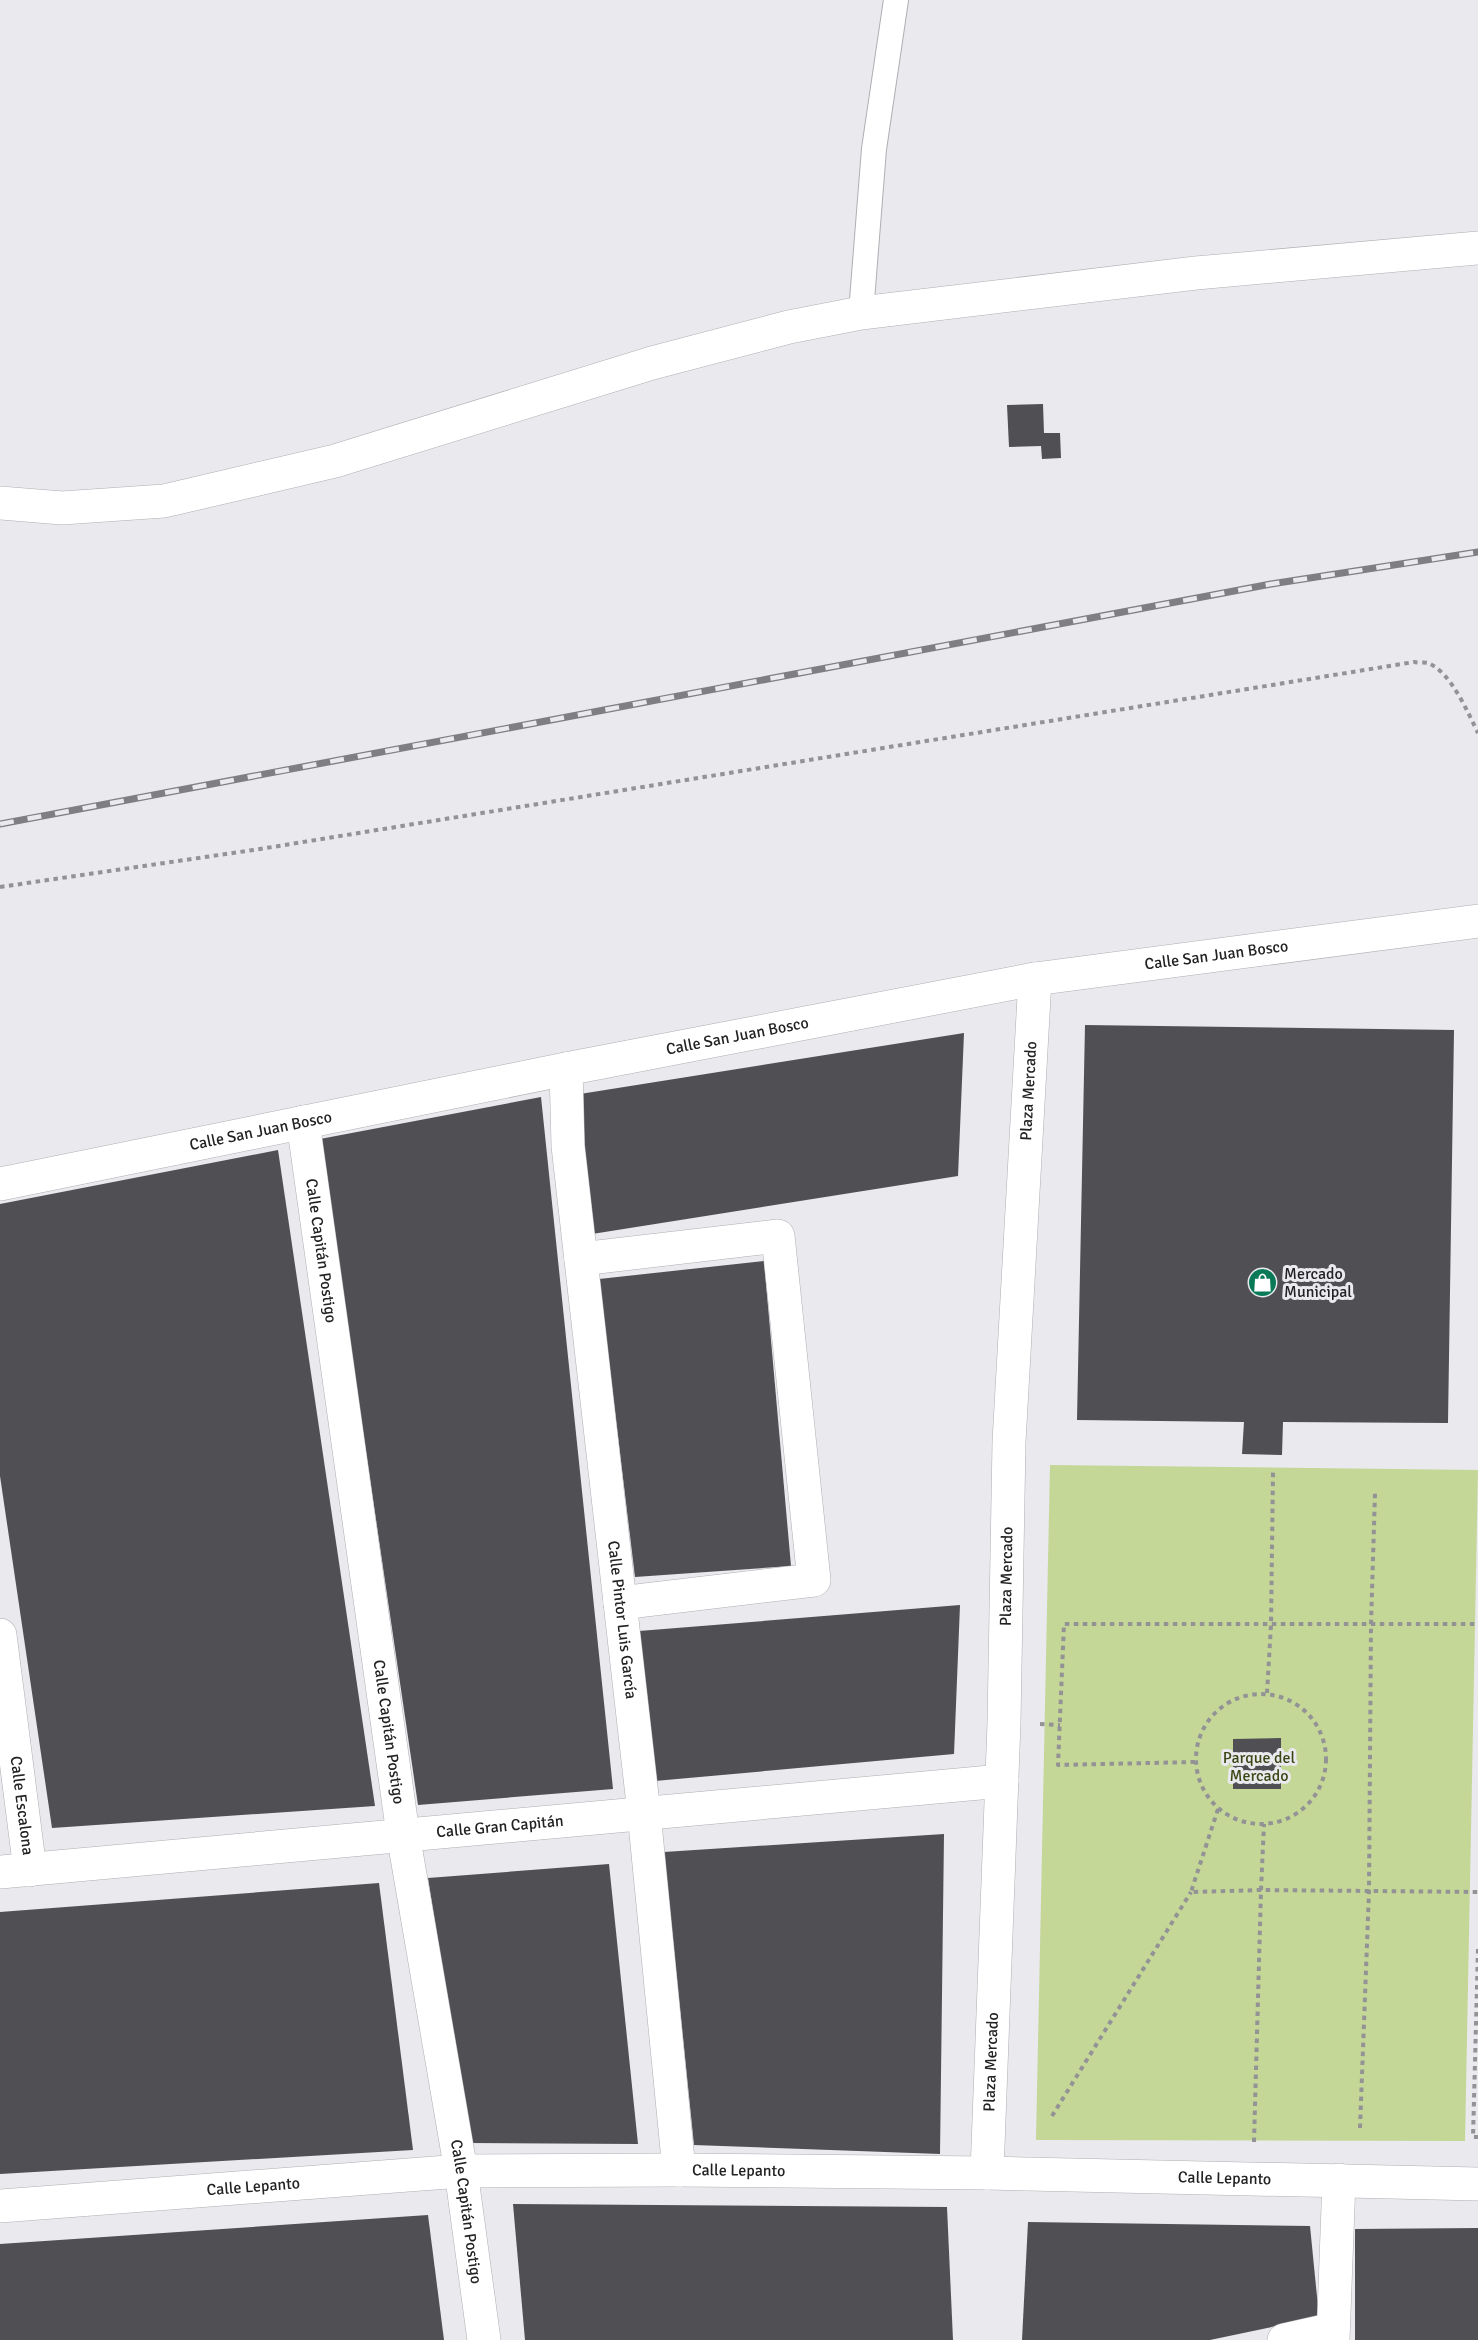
<svg xmlns="http://www.w3.org/2000/svg" width="1478" height="2340" viewBox="0 0 1478 2340" font-family="Signika,sans-serif">
  <style>
    .green { fill: #c4d797 }
    .building { fill: #505054 }
    .lines { fill: none; stroke-linecap: round; stroke-linejoin: round }
    .lane-casing { stroke: #afafb3; stroke-width: 26 }
    .street-casing { stroke: #afafb3; stroke-width: 34 }
    .path { stroke: #939396; stroke-width: 4; stroke-dasharray: 4.5 4.5; stroke-linecap: butt }
    .lane { stroke: #fff; stroke-width: 24 }
    .street { stroke: #fff; stroke-width: 33 }
    .rail-casing { stroke: #7f7e82; stroke-width: 7 }
    .rail { stroke: #e9e9ee; stroke-width: 4.5; stroke-dasharray: 14; stroke-linecap: butt }
    .labels { text-anchor: middle; dominant-baseline: central; stroke-width: 6; stroke-linejoin: round; paint-order: stroke }
    .street-label { font-size: 16px; fill: #222123; stroke: #e9e9ee }
    .poi-label { font-size: 16px; fill: #222123; stroke: #e9e9ee; text-anchor: start }
    .park-label { font-size: 16px; fill: #3a4614; stroke: #e9e9ee }
  </style>
  <rect width="100%" height="100%" fill="#e9e9ee"/>
  <path class="green" d="M1050 1465 1478 1470 1465 2141 1036 2140Z"/>
  <g class="building">
    <path d="M1043 404 1044 433H1060L1061 458 1042 459 1041 446 1009 447 1007 405Z"/>
    <path d="M1085 1025 1454 1030 1448 1423 1283 1422 1282 1455 1242 1454 1244 1422 1077 1420Z"/>
    <path d="M964 1033 958 1176 592 1234 580 1094Z"/>
    <path d="M541 1097 613 1789 418 1805 320 1139Z"/>
    <path d="M278 1150 375 1806 52 1828 0 1476V1204Z"/>
    <path d="M764 1261 791 1566 635 1577 599 1279Z"/>
    <path d="M960 1605 954 1754 655 1781 639 1631Z"/>
    <path d="M1281 1738V1789H1233V1739Z"/>
    <path d="M944 1834 940 2154 694 2145 664 1852Z"/>
    <path d="M609 1864 638 2144 470 2143 428 1878Z"/>
    <path d="M379 1883 413 2150 0 2174V1912Z"/>
    <path d="M513 2204 947 2207 953 2340H525Z"/>
    <path d="M428 2215 444 2340H0V2244Z"/>
    <path d="M1028 2222 1310 2226 1319 2317 1210 2340H1022Z"/>
    <path d="M1478 2228V2340H1355V2229Z"/>
  </g>
  <g class="lines">
    <defs>
      <path id="lane" d="M861 313 874 149 896 0"/>
      <g id="street">
        <path d="M0 503 62 508 164 501 335 461 652 363 789 327 861 313 1196 273 1478 248"/>
        <path id="s1" d="M566 1069 568 1146 644 1813 679 2170"/>
        <path id="s2" d="M303 1122 403 1834 461 2171 484 2340"/>
        <path id="s3" d="M0 1184 566 1069 1035 979 1478 921"/>
        <path d="M581 1259 778 1236 814 1580 620 1603"/>
        <path id="s4" d="M0 1635 30 1870"/>
        <path id="s5" d="M0 1872 1002 1781"/>
        <path id="s6" d="M987 2173 1004 1723 1009 1442 1035 979"/>
        <path id="s7" d="M0 2206 461 2171 679 2170 987 2173 1478 2184"/>
        <path d="M1284 2340 1333 2329"/>
        <path d="M1333 2340 1339 2180"/>
      </g>
    </defs>
    <use href="#lane" class="lane-casing"/>
    <use href="#street" class="street-casing"/>
    <g class="path">
      <path d="M0 887 260 849 1414 662C1418 663 1424 662 1428 663 1451 672 1468 713 1478 733"/>
      <path d="M1267 1693 1271 1625 1273 1472"/>
      <circle cx="1261" cy="1759" r="65"/>
      <path d="M1040 1724 1060 1725"/>
      <path d="M1195 1762 1058 1765 1064 1624H1478"/>
      <path d="M1218 1809 1191 1892 1261 1890 1478 1892"/>
      <path d="M1478 1949 1473 2137H1478"/>
      <path d="M1052 2116 1191 1892"/>
      <path d="M1360 2128 1369 1891 1371 1624 1375 1493"/>
      <path d="M1254 2142 1261 1890 1264 1824"/>
    </g>
    <use href="#lane" class="lane"/>
    <use href="#street" class="street"/>
    <defs>
      <path id="rail" d="M0 824 1271 584 1478 552"/>
    </defs>
    <use href="#rail" class="rail-casing"/>
    <use href="#rail" class="rail"/>
  </g>
  <defs>
    <symbol id="shop-disc" viewBox="-11 -11 22 22"><circle r="9.5" fill="#097a55" stroke="#e9e9ee"/><path d="M-5-2.5h2.3a2.7 3.5 0 0 1 5.4 0H5L5.5 6h-11ZM-1.5-2.5h3a1.5 2.3 0 0 0-3 0Z" fill="#fff"/></symbol>
  </defs>
  <g fill-rule="evenodd">
    <use href="#shop-disc" x="1246" y="1266" width="33" height="33"/>
  </g>
  <g class="labels">
    <g class="street-label">
      <text stroke="none"><textPath href="#s3" startOffset="1238">Calle San Juan Bosco</textPath></text>
      <text stroke="none"><textPath href="#s3" startOffset="752">Calle San Juan Bosco</textPath></text>
      <text stroke="none"><textPath href="#s6" startOffset="1083">Plaza Mercado</textPath></text>
      <text stroke="none"><textPath href="#s3" startOffset="266">Calle San Juan Bosco</textPath></text>
      <text stroke="none"><textPath href="#s2" startOffset="130">Calle Capitán Postigo</textPath></text>
      <text stroke="none"><textPath href="#s6" startOffset="597">Plaza Mercado</textPath></text>
      <text stroke="none"><textPath href="#s1" startOffset="554">Calle Pintor Luis García</textPath></text>
      <text stroke="none"><textPath href="#s2" startOffset="616">Calle Capitán Postigo</textPath></text>
      <text stroke="none"><textPath href="#s4" startOffset="172">Calle Escalona</textPath></text>
      <text stroke="none"><textPath href="#s5" startOffset="502">Calle Gran Capitán</textPath></text>
      <text stroke="none"><textPath href="#s6" startOffset="111">Plaza Mercado</textPath></text>
      <text stroke="none"><textPath href="#s7" startOffset="740">Calle Lepanto</textPath></text>
      <text stroke="none"><textPath href="#s7" startOffset="1226">Calle Lepanto</textPath></text>
      <text stroke="none"><textPath href="#s7" startOffset="254">Calle Lepanto</textPath></text>
      <text stroke="none"><textPath href="#s2" startOffset="1102">Calle Capitán Postigo</textPath></text>
    </g>
    <g class="poi-label">
      <text x="1284" y="1274">Mercado<tspan x="1284" dy="18">Municipal</tspan></text>
    </g>
    <g class="park-label">
      <text x="1259" y="1758">Parque del<tspan x="1259" dy="18">Mercado</tspan></text>
    </g>
  </g>
</svg>
